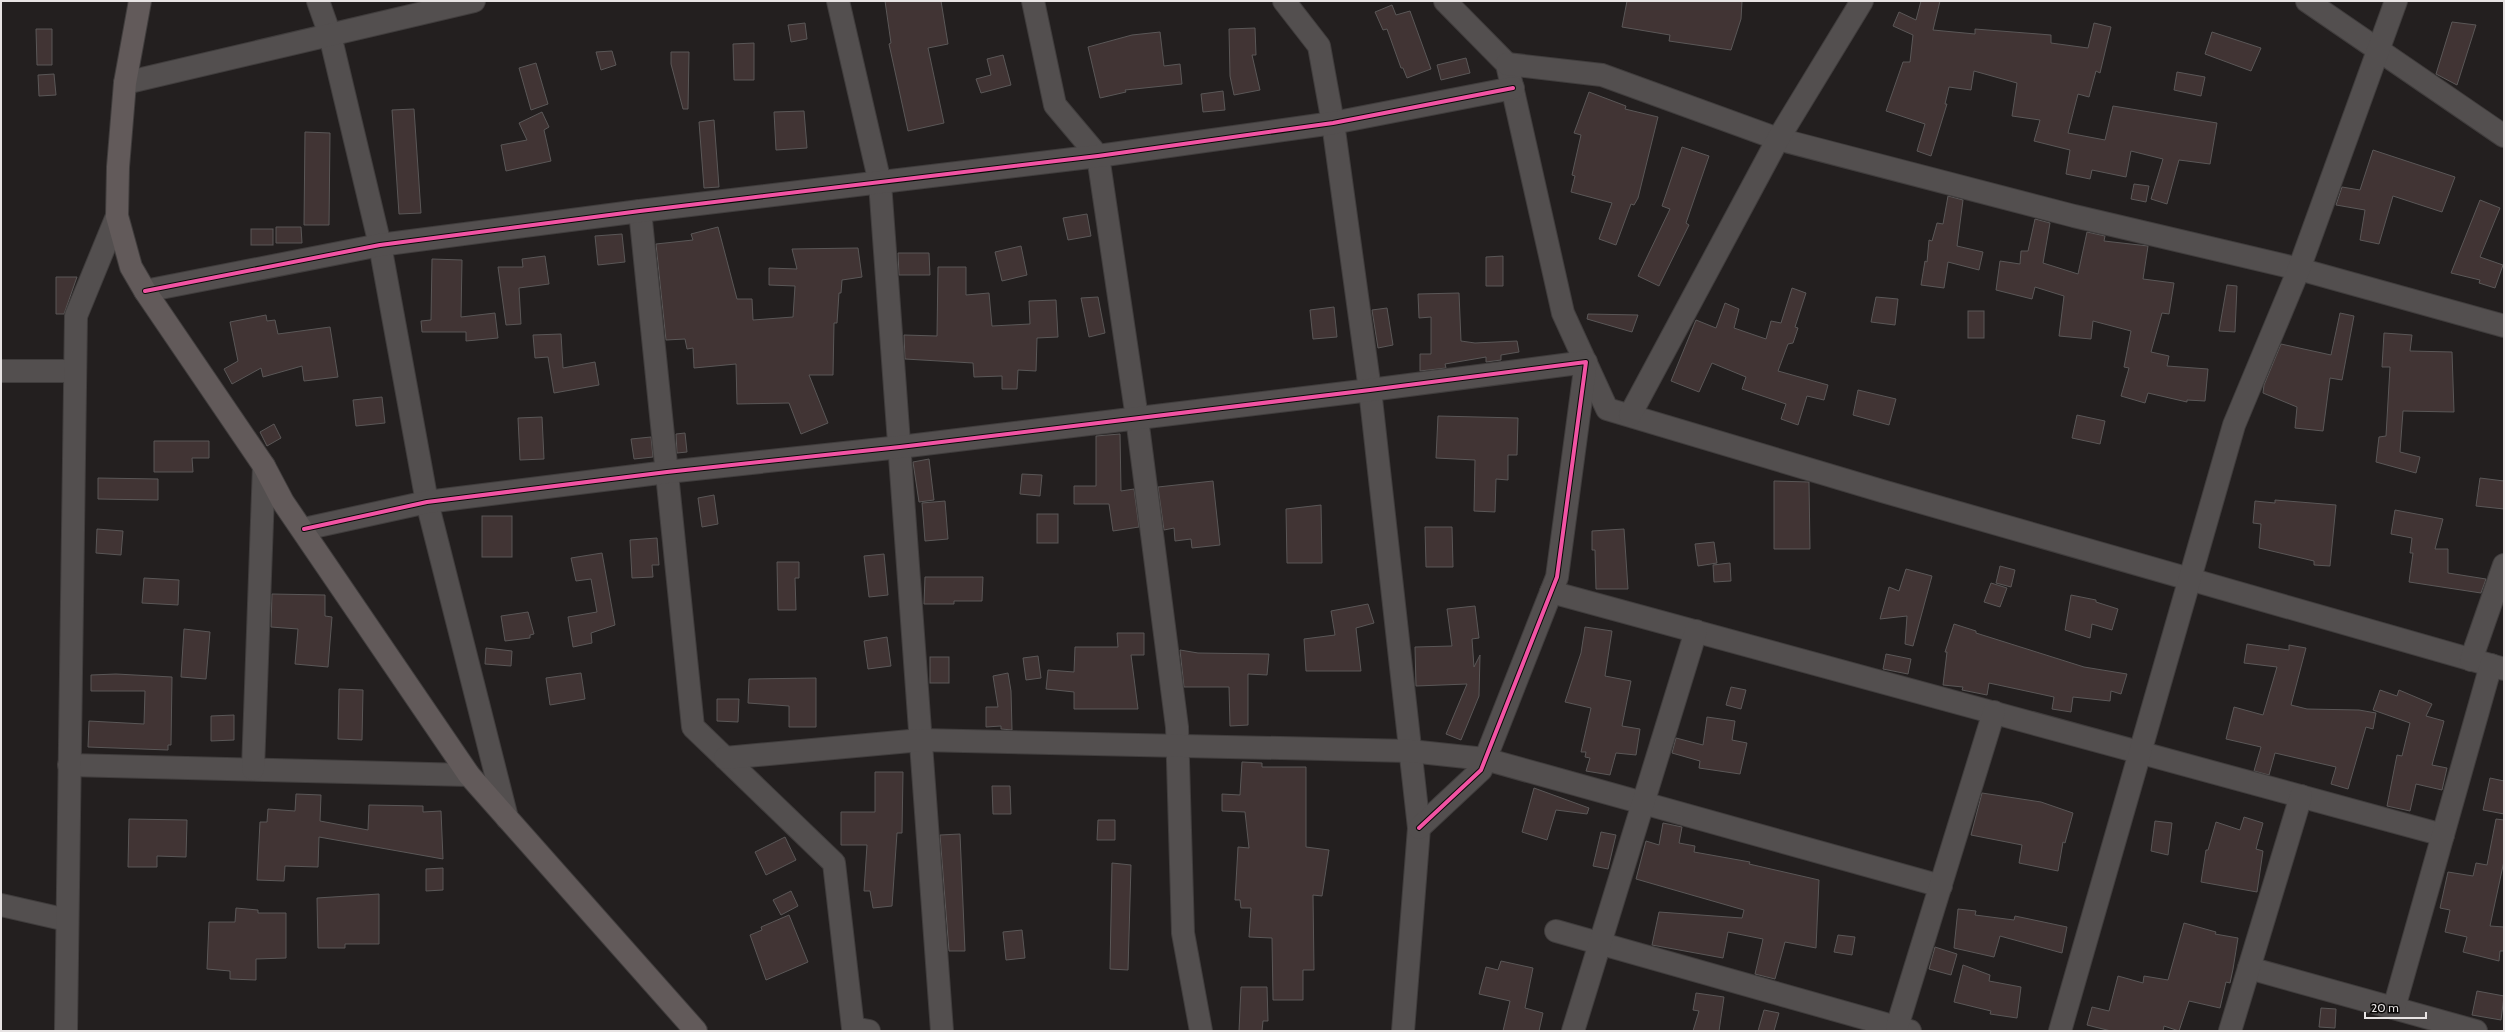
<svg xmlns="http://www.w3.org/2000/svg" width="2505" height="1032" viewBox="0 0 2505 1032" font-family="Cabin,sans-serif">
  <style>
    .building { fill: #413434; stroke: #5a5757 }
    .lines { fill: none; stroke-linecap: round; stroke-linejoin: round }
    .minor-casing { stroke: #403d3d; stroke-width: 24 }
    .trunk-casing { stroke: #403d3d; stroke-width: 24 }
    .minor { stroke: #534f4f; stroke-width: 22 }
    .trunk { stroke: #625a5a; stroke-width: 22 }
    .cycleway-casing { stroke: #0b0908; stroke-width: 6 }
    .cycleway { stroke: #f153a3; stroke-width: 4 }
  </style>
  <rect width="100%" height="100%" fill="#231f1f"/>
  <g class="building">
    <path d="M885 1H941L948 44 928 48 944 123 908 131 889 44 891 43Z"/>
    <path d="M1627 1H1742L1741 19 1731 50 1669 41 1670 35 1622 27Z"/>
    <path d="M1921 1H1940L1933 30 1975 34V29L2051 35V43L2088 48 2094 23 2111 27 2100 73 2096 71 2089 97 2078 94 2068 133 2105 140 2113 106 2217 123 2210 164 2179 160 2167 204 2151 199 2163 159 2131 151 2126 177 2092 170 2090 179 2066 174 2070 150 2034 141 2040 120 2012 116 2017 83 1974 71 1971 90 1949 87 1945 104H1947L1931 156 1917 151 1925 124 1886 111 1903 62H1910L1913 35 1893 26 1899 12 1916 20Z"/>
    <path d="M1392 5 1396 15 1410 11 1431 69 1407 78 1403 68H1401L1387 29 1383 30 1375 12Z"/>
    <path d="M2452 22 2476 25 2457 85 2436 74Z"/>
    <path d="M805 23 807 39 791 42 788 25Z"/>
    <path d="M1255 28 1256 55H1252L1260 90 1234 95 1230 76 1229 29Z"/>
    <path d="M36 29H52V65H37Z"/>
    <path d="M1160 32 1164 66 1180 64 1182 84 1125 90 1126 92 1100 98 1088 47 1132 35Z"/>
    <path d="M2212 32 2261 48 2251 71 2205 54Z"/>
    <path d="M754 43V80H734L733 44Z"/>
    <path d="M612 51 616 65 601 70 596 52Z"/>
    <path d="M671 52H689L688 109H683L671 64Z"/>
    <path d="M1003 55 1011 85 981 93 976 79 991 75 987 59Z"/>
    <path d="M1466 58 1470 73 1441 80 1437 65Z"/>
    <path d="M536 63 548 104 531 110 519 68Z"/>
    <path d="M2177 72 2205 77 2201 96 2174 90Z"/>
    <path d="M54 74 56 95 39 96 38 75Z"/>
    <path d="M1223 91 1225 110 1203 112 1201 94Z"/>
    <path d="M1589 92 1626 106 1625 109 1658 117 1638 198 1634 205 1631 204 1616 245 1599 239 1612 203 1571 192 1575 176 1572 175 1581 135 1574 133Z"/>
    <path d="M414 109 421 213 399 214 392 110Z"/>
    <path d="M804 111 807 148 776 150 774 112Z"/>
    <path d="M542 112 549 127 544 130 551 161 506 171 501 145 527 140 519 123Z"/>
    <path d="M714 120 719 187 704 188 699 122Z"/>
    <path d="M305 132 330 133 329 225H304Z"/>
    <path d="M1682 147 1709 156 1686 223 1689 225 1659 286 1638 276 1670 209 1662 206Z"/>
    <path d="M2373 150 2455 177 2442 212 2393 196 2379 244 2360 240 2365 210 2336 205 2342 187 2360 190Z"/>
    <path d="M2134 184 2149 186 2146 202 2131 199Z"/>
    <path d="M1948 196 1963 200 1957 246 1983 252 1979 270 1948 262 1944 288 1921 285 1925 261 1927 262 1929 240 1932 241 1937 223 1943 224Z"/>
    <path d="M2480 200 2500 208 2480 257 2503 265 2495 288 2479 283 2480 280 2451 273Z"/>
    <path d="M1087 214 1091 236 1068 240 1063 218Z"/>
    <path d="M2035 219 2050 223 2043 263 2078 274 2087 232 2105 236 2104 241 2148 246 2143 279 2174 283 2169 314 2162 313 2151 352 2169 356 2167 366 2208 369 2205 401 2187 400V402L2148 393 2145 403 2121 396 2129 368 2124 367 2131 331 2093 321 2091 339 2059 336 2064 296 2035 287 2032 299 1996 290 2000 261 2020 264 2021 251H2028Z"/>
    <path d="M276 227H301L302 243H276Z"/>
    <path d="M718 227 737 299H752L753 320 793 317 795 286 769 285V268L797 269 792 249 858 248 862 277 842 280 841 293H839L837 323H834L833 375H809L828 423 801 434 789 403 737 404 736 364 694 368 693 348 687 349 685 339 666 340 656 244 693 240 691 234Z"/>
    <rect x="251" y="229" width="22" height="16"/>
    <path d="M622 234 625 262 598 265 595 236Z"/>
    <path d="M1021 246 1027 275 1002 281 995 252Z"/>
    <path d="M898 253H929L930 275H899Z"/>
    <path d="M545 256 549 284 519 288 521 324 506 325 498 267H523L522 259Z"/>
    <path d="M1503 256V286H1486V257Z"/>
    <path d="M432 259 462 260 461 317 495 313 498 338 466 341V332H422L421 321 431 320Z"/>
    <path d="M938 267H966V295L989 293 992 326 1030 324 1029 301 1056 300 1058 337 1037 338 1036 371 1018 370 1017 389H1002V376L974 377 973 363 905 359 904 335 937 336Z"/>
    <path d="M56 277H77L64 314H56Z"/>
    <path d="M2227 285 2237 286 2235 332 2219 331Z"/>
    <path d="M1792 288 1806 293 1795 327 1798 328 1793 343 1788 344 1778 371 1828 385 1824 400 1807 396 1798 425 1781 419 1786 404 1742 389 1746 377 1712 363 1699 392 1671 381 1696 320 1716 328 1725 303 1739 309 1734 328 1766 339 1771 321 1781 323Z"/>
    <path d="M1459 293 1461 341 1475 343 1517 341 1519 352 1501 355V360L1486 362V357L1445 364 1446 368 1420 371V354H1431V317L1419 318 1418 294Z"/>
    <path d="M1098 297 1105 333 1089 337 1081 298Z"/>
    <path d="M1876 297 1898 299 1895 325 1871 322Z"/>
    <path d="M1334 307 1337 337 1313 339 1310 310Z"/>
    <path d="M1387 308 1393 345 1378 348 1372 310Z"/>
    <rect x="1968" y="311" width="16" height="27"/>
    <path d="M2340 313 2354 316 2342 380 2330 378 2323 431 2295 428 2297 407 2263 393 2264 385 2281 344 2331 355Z"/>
    <path d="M1588 314 1638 315 1632 332 1587 319Z"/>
    <path d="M266 315 267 321 275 320 278 334 330 327 338 377 304 381 302 366 263 377 261 368 232 384 224 369 238 361 230 322Z"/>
    <path d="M2384 333 2412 335 2410 351 2452 352 2454 412 2403 411 2400 452 2420 457 2416 473 2376 462 2379 437 2386 436 2390 367H2382Z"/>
    <path d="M561 334 563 368 595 362 599 385 554 393 548 357 535 358 533 335Z"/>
    <path d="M1858 390 1896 399 1889 425 1853 415Z"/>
    <path d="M382 397 385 423 356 426 353 400Z"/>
    <path d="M2077 415 2105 421 2100 444 2072 438Z"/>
    <path d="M1438 416 1518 418 1517 455H1508V480L1496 479 1495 512 1474 511 1475 460 1436 458Z"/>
    <path d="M542 417 544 459 520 460 518 418Z"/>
    <path d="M274 424 281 438 267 446 260 432Z"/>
    <path d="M685 433 687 452 677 453 676 434Z"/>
    <path d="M1120 434 1121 491 1134 489 1139 527 1113 531 1109 504H1074V486H1096V436Z"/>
    <path d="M651 437 653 457 634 459 631 439Z"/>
    <path d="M154 441H209V458H192L193 472H154Z"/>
    <path d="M929 459 934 500 919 502 913 462Z"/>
    <path d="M1022 474 1042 475 1040 496 1020 494Z"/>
    <path d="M98 478 158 479V500L98 499Z"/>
    <path d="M2480 478 2504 481V509L2476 506Z"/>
    <path d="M1213 481 1220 545 1192 548 1191 539 1175 541 1174 528 1164 530 1158 487Z"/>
    <path d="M1774 481 1809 482 1810 549H1774Z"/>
    <path d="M714 495 718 524 702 527 698 498Z"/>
    <path d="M2275 500 2336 505 2330 566 2314 565V561L2259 548 2261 524 2253 523 2255 501 2275 503Z"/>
    <path d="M945 501 948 539 925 541 922 503Z"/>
    <path d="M1321 505 1322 563H1287L1286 509Z"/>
    <path d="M2395 510 2443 519 2435 549H2448V573L2486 579 2481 593 2409 582 2413 553H2410L2412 538 2391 534Z"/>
    <rect x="1037" y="514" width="21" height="29"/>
    <rect x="482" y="516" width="30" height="41"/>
    <path d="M1425 527H1452L1453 567H1426Z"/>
    <path d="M97 529 123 531 121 555 96 553Z"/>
    <path d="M1624 529 1628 589H1596L1595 550H1592V531Z"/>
    <path d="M657 538 659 565H652L653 577 632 578 630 540Z"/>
    <path d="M1714 542 1717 563 1698 566 1695 544Z"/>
    <path d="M602 553 615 625 591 633 592 643 573 647 568 617 597 612 591 579 576 581 571 558Z"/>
    <path d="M884 554 888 595 869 597 864 556Z"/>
    <path d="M777 562H799V578H795L796 610H778Z"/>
    <path d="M1730 563 1731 581 1714 582 1713 565Z"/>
    <path d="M2000 566 2015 570 2011 587 1996 583Z"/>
    <path d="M1906 569 1932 576 1913 646 1905 644 1907 616 1880 619 1889 587 1899 591Z"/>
    <path d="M925 577H983L982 601H954V604H924Z"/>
    <path d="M144 578 179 580 178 605 142 603Z"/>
    <path d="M1991 583 2007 588 2000 607 1984 602Z"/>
    <path d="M272 594 325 595V616L332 617 328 667 295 664 298 629 271 627Z"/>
    <path d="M2071 595 2096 600V602L2118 609 2112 630 2092 624 2090 638 2065 630Z"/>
    <path d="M1368 604 1374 623 1356 628 1361 671H1306L1304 639 1335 635 1331 611Z"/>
    <path d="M1475 606 1479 638 1472 639 1474 667 1480 655 1479 696 1461 740 1446 734 1467 684 1416 686 1415 647 1452 646 1447 609Z"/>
    <path d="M528 612 534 634 530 635V638L505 641 501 616Z"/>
    <path d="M1954 624 1976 631V633L2084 667 2127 674 2121 694 2111 691 2110 701 2073 697 2071 712 2052 709 2054 697 1989 683 1987 695 1962 690 1963 687 1943 685 1947 652H1945Z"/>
    <path d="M1585 627 1612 631 1605 676 1631 681 1622 726 1640 729 1636 755 1616 753 1610 775 1586 771 1590 758 1585 757 1586 752H1581L1591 708 1565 702 1581 653Z"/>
    <path d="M184 629 210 632 206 679 181 677Z"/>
    <path d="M1117 633H1144V655H1131L1138 709H1074V692L1046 689 1048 670 1074 672 1075 647H1118Z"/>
    <path d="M887 637 891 666 868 669 864 641Z"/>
    <path d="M2247 644 2289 650V645L2306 648 2291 705 2307 709 2359 710 2376 713 2373 729 2366 727 2348 789 2331 784 2336 767 2275 753 2269 775 2254 771 2261 747 2226 739 2234 707 2263 715 2277 667 2244 663Z"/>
    <path d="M486 648 512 651 511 666 485 664Z"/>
    <path d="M1180 650 1198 653 1269 654 1267 675 1248 674V725L1230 726 1229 687H1184Z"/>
    <path d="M1886 654 1911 659 1908 674 1883 669Z"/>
    <path d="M1038 656 1041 678 1026 680 1023 658Z"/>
    <rect x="930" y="657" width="19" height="26"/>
    <path d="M581 673 585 699 550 705 546 678Z"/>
    <path d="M1008 673 1011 691 1012 730 1001 729V726L986 727V707H998L993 676Z"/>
    <path d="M116 674 172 677 171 745H168V750L88 747 89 721 144 724 145 691H91V675Z"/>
    <path d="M816 678V727H789V706L748 703 749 679Z"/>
    <path d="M1731 687 1746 690 1741 709 1726 705Z"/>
    <path d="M339 689 363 690 362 740 338 739Z"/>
    <path d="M2380 690 2397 696 2399 690 2432 704 2426 716 2444 721 2432 765 2447 768 2442 790 2416 784 2410 811 2387 806 2397 755 2402 756 2410 723 2373 710Z"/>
    <path d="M717 699H739L738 722 717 721Z"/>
    <path d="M234 715V740L211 741V716Z"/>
    <path d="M1707 717 1735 721 1732 740 1747 743 1740 774 1699 768 1700 761 1672 753 1676 738 1703 745Z"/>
    <path d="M1242 762 1262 763V767H1306V847L1329 850 1322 896 1313 895 1314 970H1303V1000H1273L1272 938 1249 937 1251 908H1241L1240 900H1235L1238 847 1249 848 1245 812 1222 811V794L1240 795Z"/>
    <path d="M875 772H903L902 833H897L892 906 873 908 870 891H864L867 845H841V812H875Z"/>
    <path d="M2490 778 2504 781V814L2483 810Z"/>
    <path d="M992 786H1010L1011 814H993Z"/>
    <path d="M1534 788 1589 808 1587 814 1556 810 1547 840 1522 832Z"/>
    <path d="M1982 793 2041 802 2073 813 2065 843 2063 842 2058 871 2019 863 2022 845 1971 835Z"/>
    <path d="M296 794 321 795 320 821 368 830 369 805 423 806V812L441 811 443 859 319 837 318 867 285 866 284 881 257 880 260 822H267L268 809 295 811Z"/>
    <path d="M2244 817 2263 823 2256 849 2263 851 2257 892 2201 882 2206 850H2208L2216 822 2240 830Z"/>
    <path d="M129 819 187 820 186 857 157 856V867H128Z"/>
    <path d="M2496 819 2504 820V861L2490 926 2504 927V951H2500L2499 961 2463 952 2467 937 2445 932 2450 910 2440 908 2448 872 2473 876 2476 863 2487 865Z"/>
    <path d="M1098 820H1115V840H1097Z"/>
    <path d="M2155 821 2172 823 2168 855 2151 851Z"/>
    <path d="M1663 823 1682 827 1679 843 1695 846 1694 852 1750 862 1749 864 1819 880 1816 948 1785 942 1775 979 1755 974 1763 939 1728 932 1723 958 1652 945 1659 912 1742 918 1744 910 1636 879 1646 841 1659 845Z"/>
    <path d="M1601 832 1616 835 1608 869 1593 866Z"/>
    <path d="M960 834 965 951H949L940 835Z"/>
    <path d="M785 837 796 860 766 875 755 852Z"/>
    <path d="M1112 863 1131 865 1128 970 1110 969Z"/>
    <path d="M443 868V890L426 891V869Z"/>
    <path d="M791 891 798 906 781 915 773 900Z"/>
    <path d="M379 894V944H345V948H318L317 898Z"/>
    <path d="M236 908 258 910V913H286V958L256 959V980L230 979V971L207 969 209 922H235Z"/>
    <path d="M1958 909 1976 911 1975 915 2014 920 2015 916 2067 927 2062 953 2000 936 1994 957 1954 948Z"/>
    <path d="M789 915 808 962 766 980 750 935 762 930 761 927Z"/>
    <path d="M2184 923 2216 932 2215 934 2238 938 2233 969 2230 983 2226 982 2220 1008 2189 1001 2179 1031 2164 1026 2163 1031H2111L2087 1025 2092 1007 2109 1011 2118 976 2143 983 2144 976 2168 980Z"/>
    <path d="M1022 930 1025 958 1006 960 1003 932Z"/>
    <path d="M1838 935 1855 937 1852 955 1834 952Z"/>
    <path d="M1935 947 1957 954 1951 975 1929 969Z"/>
    <path d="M1501 961 1533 968 1525 1008 1543 1013 1539 1031H1503L1510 1001 1479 994 1486 967 1498 970Z"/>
    <path d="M1963 965 1990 975 1989 981 2021 987 2017 1018 1990 1014 1991 1011 1954 1002Z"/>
    <path d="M1241 987H1267L1268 1021H1263L1262 1031H1239Z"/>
    <path d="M2477 991 2504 996 2501 1020 2472 1015Z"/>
    <path d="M1696 993 1724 997 1719 1031H1693L1699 1011 1693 1010Z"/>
    <path d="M2321 1008 2336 1009 2335 1028 2319 1027Z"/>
    <path d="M1764 1010 1779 1013 1774 1031H1758Z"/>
  </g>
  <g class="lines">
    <defs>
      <g id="minor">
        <path d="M318 1 330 35 380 245 427 502 507 818"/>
        <path d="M838 1 880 183 942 1031"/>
        <path d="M1033 1 1055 105 1098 156 1137 418 1177 727 1183 933 1201 1031"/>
        <path d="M1284 1 1319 46 1333 123 1370 390 1419 828 1403 1031"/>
        <path d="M1445 1 1507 64 1563 313 1607 409 1882 491 2504 669"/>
        <path d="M2307 1 2504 136"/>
        <path d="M1507 64 1602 75 1778 139 2074 216 2299 269 2504 326"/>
        <path d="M125 83 474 1"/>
        <path d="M640 211 693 727 834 863 853 1028 869 1031"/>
        <path d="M145 291 380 245 640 211 1098 156 1333 123 1513 88"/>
        <path d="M1 371H75"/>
        <path d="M1630 415 1778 139 1862 1"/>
        <path d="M304 529 427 502 667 472 900 447 1370 390 1586 362 1557 577 1481 770 1419 828"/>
        <path d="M1551 592 2443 835"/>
        <path d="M2471 660 2504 565"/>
        <path d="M725 758 921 740 1410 751 1485 759 1941 886"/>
        <path d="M69 765 469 775"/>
        <path d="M253 769 264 466"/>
        <path d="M1 905 67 920"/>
        <path d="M1556 931 1910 1031"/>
        <path d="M2249 968 2476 1031"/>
        <path d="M2394 1008 2491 665"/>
        <path d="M1897 1027 1994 712"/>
        <path d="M66 1031 76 316 117 216"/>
        <path d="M1573 1031 1696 631"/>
        <path d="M2060 1031 2234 425 2299 269 2396 1"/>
        <path d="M2230 1031 2301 796"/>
      </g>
      <path id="trunk" d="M140 1 125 83 118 167 117 216 131 267 145 291 264 466 283 502 469 775 696 1031"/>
    </defs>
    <use href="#minor" class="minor-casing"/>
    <use href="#trunk" class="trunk-casing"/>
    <use href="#minor" class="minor"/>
    <use href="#trunk" class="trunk"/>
    <defs>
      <g id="cycleway">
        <path d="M145 291 380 245 640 211 1098 156 1333 123 1513 88"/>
        <path d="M304 529 427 502 667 472 900 447 1370 390 1586 362 1557 577 1481 770 1419 828"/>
      </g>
    </defs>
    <use href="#cycleway" class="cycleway-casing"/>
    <use href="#cycleway" class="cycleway"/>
  </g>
  <rect width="2505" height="1032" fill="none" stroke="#e7e3e3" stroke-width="4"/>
  <path d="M2365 1012v6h61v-6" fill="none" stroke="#e7e3e3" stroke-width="2"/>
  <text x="2371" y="1012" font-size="12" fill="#e7e3e3" stroke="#0b0908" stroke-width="3" paint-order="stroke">20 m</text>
</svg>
